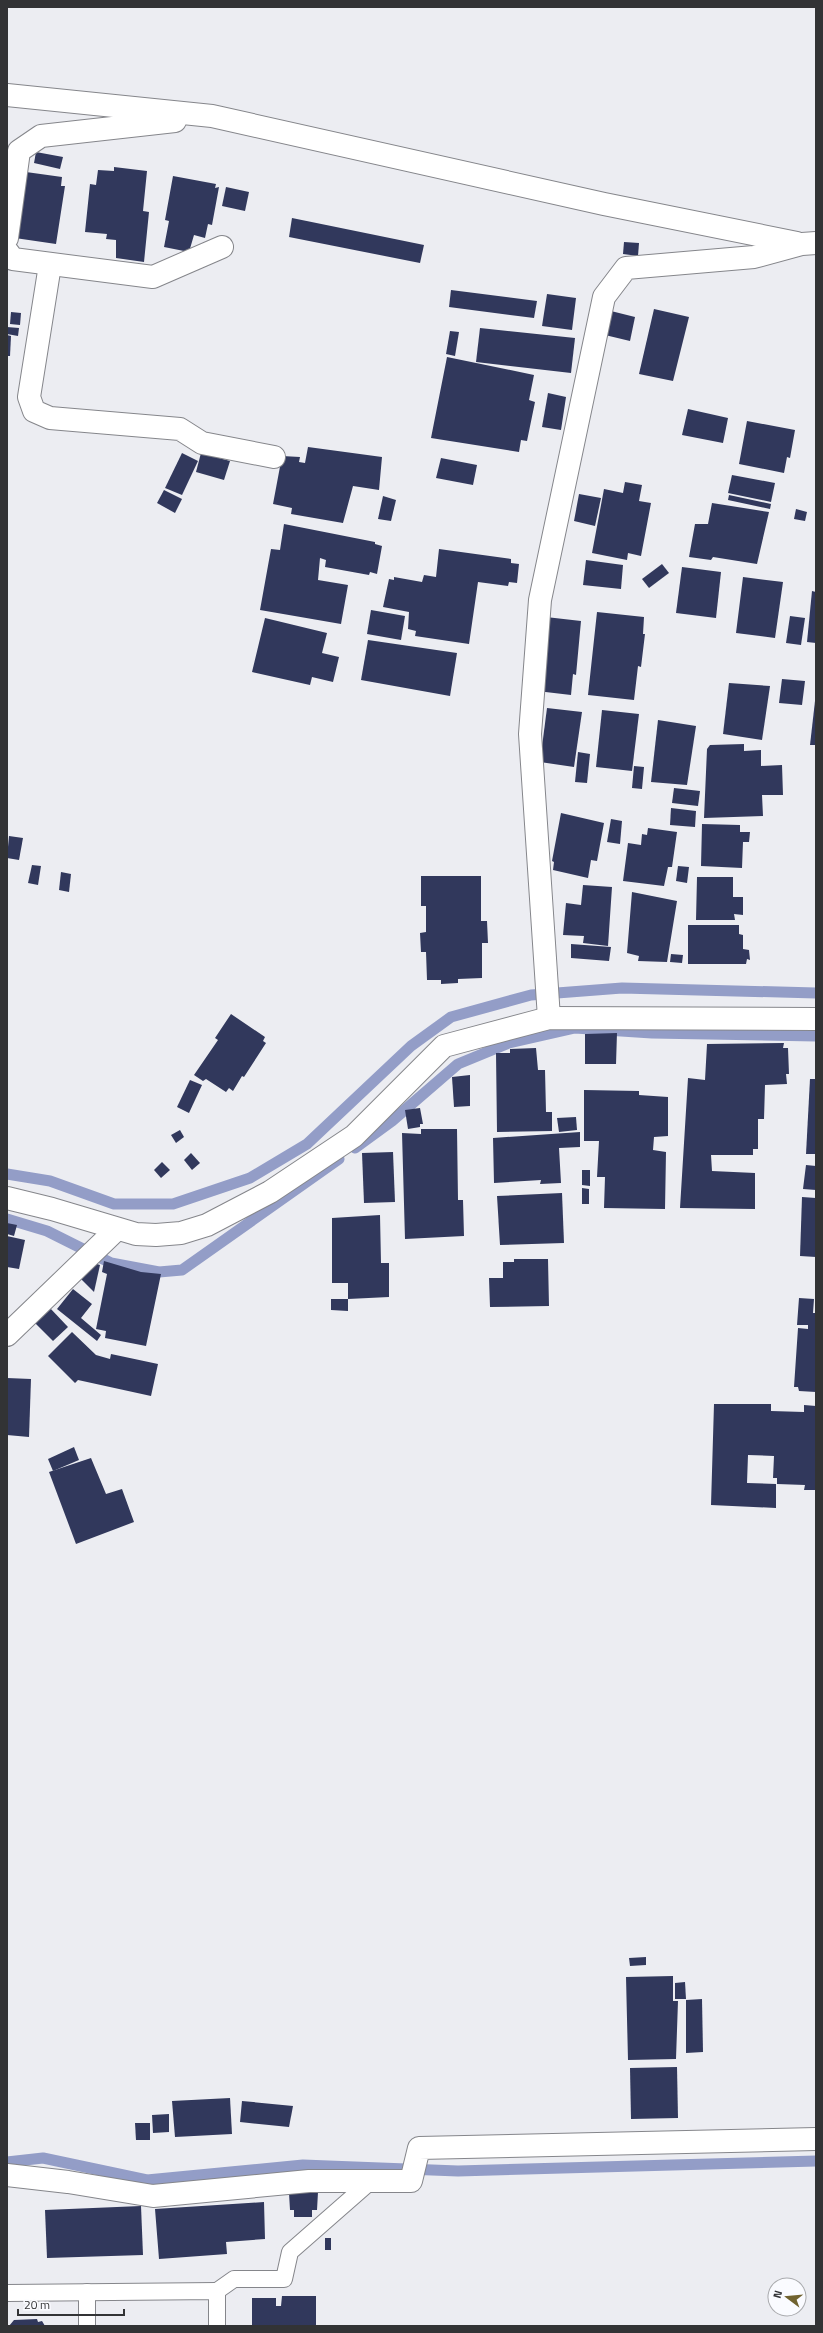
<svg xmlns="http://www.w3.org/2000/svg" width="823" height="2333" viewBox="0 0 823 2333" font-family="'Titillium Web',sans-serif">
  <style>
    .lines { fill: none; stroke-linecap: round; stroke-linejoin: round }
    .stream { stroke: #939dc7; stroke-width: 11 }
    .building { fill: #31385c }
    .lane-casing { stroke: #85868b; stroke-width: 18 }
    .street-casing { stroke: #85868b; stroke-width: 24 }
    .lane { stroke: #fff; stroke-width: 16 }
    .street { stroke: #fff; stroke-width: 22 }
  </style>
  <rect width="100%" height="100%" fill="#ecedf2"/>
  <g class="lines">
    <g class="stream">
      <path d="M355 1148 392 1121 458 1064 509 1043 575 1028 652 1033 816 1036"/>
      <path d="M7 1174 50 1181 114 1204H173L250 1178 307 1144 411 1046 451 1017 531 995 622 988 816 993"/>
      <path d="M7 1219 47 1231 111 1263 159 1272 182 1270 339 1159"/>
      <path d="M7 2162 43 2158 147 2180 303 2165 458 2171 816 2161"/>
    </g>
  </g>
  <g class="building">
    <path d="M36 152 63 157 60 169 34 163Z"/>
    <path d="M114 167 147 171 143 211 149 212 144 262 116 258V240L106 239 107 234 85 232 90 184 96 185 98 170 114 171Z"/>
    <path d="M26 172 62 177 61 186H65L56 244 15 238Z"/>
    <path d="M173 176 216 184 215 188 219 187 212 225 208 224 205 238 194 235 189 252 164 247 169 221 165 220Z"/>
    <path d="M226 187 249 192 245 211 222 206Z"/>
    <path d="M292 218 424 245 420 263 289 237Z"/>
    <path d="M624 242 639 243 638 256 623 254Z"/>
    <path d="M451 290 537 301 534 318 449 307Z"/>
    <path d="M547 294 576 298 572 330 542 326Z"/>
    <path d="M654 309 689 317 673 381 639 374Z"/>
    <path d="M611 311 635 317 630 341 605 335Z"/>
    <path d="M11 312 21 313 20 325 10 324Z"/>
    <path d="M7 327 19 328 18 336 7 334Z"/>
    <path d="M480 328 575 338 571 373 476 362Z"/>
    <path d="M450 331 459 332 455 356 446 354Z"/>
    <path d="M7 335 11 336 10 356H7Z"/>
    <path d="M447 357 534 375 529 400 535 402 527 441 521 440 519 452 431 438Z"/>
    <path d="M548 393 566 397 561 430 542 427Z"/>
    <path d="M688 409 728 418 723 443 682 435Z"/>
    <path d="M747 421 795 430 790 458 787 457 784 473 739 464Z"/>
    <path d="M308 447 382 457 379 490 353 486 343 523 291 514 292 508 273 504 282 456 300 457 299 462 305 463Z"/>
    <path d="M182 453 198 461 182 495 165 488Z"/>
    <path d="M201 453 230 461 224 480 196 472Z"/>
    <path d="M441 458 477 465 473 485 436 478Z"/>
    <path d="M732 475 775 483 771 502 728 493Z"/>
    <path d="M625 482 642 485 639 501 651 503 641 556 628 553 627 560 592 553 604 489 623 493Z"/>
    <path d="M164 490 182 499 175 513 157 503Z"/>
    <path d="M579 494 601 498 595 526 574 521Z"/>
    <path d="M729 495 771 504 770 509 728 500Z"/>
    <path d="M383 496 396 500 391 521 378 519Z"/>
    <path d="M712 503 769 512 757 564 713 557 711 560 689 557 695 524H708Z"/>
    <path d="M796 509 807 512 805 521 794 519Z"/>
    <path d="M284 524 375 542V544L382 546 377 574 370 572 369 575 325 567 326 560 320 558 318 580 348 585 341 624 260 610 271 549 280 550Z"/>
    <path d="M439 549 511 559V563L519 564 517 583 509 582 508 586 478 582 469 644 415 636 416 631 408 629 409 612 383 607 389 579 394 580V577L422 582 424 575 436 577Z"/>
    <path d="M586 560 623 565 621 589 583 585Z"/>
    <path d="M662 564 669 573 649 588 642 579Z"/>
    <path d="M682 567 721 572 716 618 676 613Z"/>
    <path d="M743 577 783 582 775 638 736 633Z"/>
    <path d="M812 591 816 592V643L807 642Z"/>
    <path d="M371 610 405 616 401 640 367 634Z"/>
    <path d="M597 612 644 617 643 634H645L641 667 638 666 634 700 588 695Z"/>
    <path d="M790 616 805 618 801 645 786 643Z"/>
    <path d="M546 617 581 621 576 675 573 674 571 695 537 691Z"/>
    <path d="M265 618 327 633 322 653 339 657 333 682 312 677 310 685 252 672Z"/>
    <path d="M368 640 457 653 450 696 361 680Z"/>
    <path d="M782 679 805 681 802 705 779 703Z"/>
    <path d="M729 683 770 686 762 740 723 734Z"/>
    <path d="M815 701H816V745H810Z"/>
    <path d="M547 708 582 712 574 767 540 762Z"/>
    <path d="M602 710 639 714 632 771 596 767Z"/>
    <path d="M658 720 696 726 687 785 651 782Z"/>
    <path d="M744 744V751L761 750V766L782 765 783 795H762L763 816 704 818 707 749 710 745Z"/>
    <path d="M578 752 590 754 587 783 575 782Z"/>
    <path d="M634 766 644 767 642 789 632 788Z"/>
    <path d="M674 788 700 791 698 806 672 803Z"/>
    <path d="M671 808 696 811 695 827 670 825Z"/>
    <path d="M561 813 604 823 597 861 591 860 588 878 553 870 554 862 552 861Z"/>
    <path d="M611 819 622 821 620 844 607 842Z"/>
    <path d="M702 824 740 825V832H750L749 842H743L742 868 701 866Z"/>
    <path d="M648 828 677 832 672 867H668L664 886 623 881 628 843 641 845 642 834 647 835Z"/>
    <path d="M9 836 23 838 19 860 7 858Z"/>
    <path d="M32 865 41 866 38 885 28 883Z"/>
    <path d="M678 866 689 867 687 883 676 881Z"/>
    <path d="M61 872 71 874 69 892 59 890Z"/>
    <path d="M421 876H481V921H487L488 943H482V978L458 979V983L441 984V980H427L426 952H421L420 933 426 932V906H421Z"/>
    <path d="M697 877H733V897H743V915L734 914 735 920H696Z"/>
    <path d="M583 885 612 887 608 946 583 943 584 936 563 935 566 903 581 905Z"/>
    <path d="M632 892 677 901 667 962 638 961 639 956 627 953Z"/>
    <path d="M688 925H739V934L743 935V949L749 950 750 960 747 959 746 964H688Z"/>
    <path d="M571 944 611 947 609 961 571 958Z"/>
    <path d="M671 954 683 955 682 963 670 962Z"/>
    <path d="M231 1014 265 1037 263 1041 266 1043 244 1077 242 1076 233 1091 229 1088 226 1092 206 1079 203 1081 194 1075 218 1040 215 1038Z"/>
    <path d="M617 1033 616 1064H585V1034Z"/>
    <path d="M784 1043 783 1048H788L789 1074H786L787 1084 765 1085 764 1119H758V1149H753V1155H711L712 1171 755 1173V1209L680 1208 688 1078 705 1080 707 1044Z"/>
    <path d="M536 1048 538 1070H545L546 1112H552V1131L497 1132 496 1053H510V1049Z"/>
    <path d="M470 1075V1106L454 1107 452 1077Z"/>
    <path d="M810 1079H816V1154H806Z"/>
    <path d="M190 1080 202 1085 189 1113 177 1107Z"/>
    <path d="M584 1090 639 1091V1095L668 1097V1136L654 1137 653 1150 666 1152 665 1209 604 1208 605 1177H597L599 1141H584Z"/>
    <path d="M420 1108 423 1124H420V1127L408 1129 405 1110Z"/>
    <path d="M576 1117 577 1130 559 1132 557 1118Z"/>
    <path d="M421 1129H457L458 1200H463L464 1236 405 1239 402 1133 421 1134Z"/>
    <path d="M180 1130 184 1137 176 1143 171 1135Z"/>
    <path d="M580 1132V1147L559 1148 561 1183 540 1184 541 1180 494 1183 493 1138Z"/>
    <path d="M393 1152 395 1202 364 1203 362 1153Z"/>
    <path d="M191 1153 200 1163 192 1170 184 1160Z"/>
    <path d="M162 1162 170 1170 161 1178 154 1170Z"/>
    <path d="M806 1165 816 1166V1190L803 1189Z"/>
    <path d="M582 1170H590V1186L582 1185Z"/>
    <path d="M582 1188 589 1189V1204H582Z"/>
    <path d="M562 1193 564 1243 500 1245 497 1196Z"/>
    <path d="M802 1197 816 1198V1257L800 1256Z"/>
    <path d="M380 1215 381 1263H389V1297L348 1299V1283H332V1218Z"/>
    <path d="M7 1223 17 1225 14 1236 7 1234Z"/>
    <path d="M7 1236 25 1240 19 1269 7 1267Z"/>
    <path d="M514 1259H548L549 1306 490 1307 489 1278H503V1262H514Z"/>
    <path d="M104 1261 141 1272 161 1274 146 1346 105 1338 106 1331 96 1329 107 1274 102 1272Z"/>
    <path d="M91 1262 100 1265 94 1292 79 1277Z"/>
    <path d="M73 1289 92 1304 81 1318 101 1335 97 1341 57 1309Z"/>
    <path d="M799 1298 814 1299 813 1313H816V1392L799 1391 798 1387H794L798 1328 808 1329V1325H797Z"/>
    <path d="M331 1299H348V1311L331 1310Z"/>
    <path d="M49 1307 68 1327 53 1341 34 1322Z"/>
    <path d="M72 1332 96 1355 110 1359 111 1354 158 1364 151 1396 78 1380 75 1383 48 1356Z"/>
    <path d="M7 1378 31 1379 29 1437 7 1435Z"/>
    <path d="M714 1404H771V1411L804 1412V1405L816 1406V1490H804L805 1485 777 1484V1478H773L774 1456 748 1455 747 1483 776 1484V1508L711 1505Z"/>
    <path d="M74 1447 79 1460 53 1471 48 1459Z"/>
    <path d="M91 1458 106 1494 122 1489 134 1522 76 1544 49 1472Z"/>
    <path d="M646 1957V1965L630 1966 629 1958Z"/>
    <path d="M673 1976V2001H678L676 2059 628 2060 626 1977Z"/>
    <path d="M685 1982 686 1999H675V1983Z"/>
    <path d="M702 1999 703 2052 686 2053V2000Z"/>
    <path d="M677 2067 678 2118 631 2119 630 2068Z"/>
    <path d="M230 2098 232 2134 175 2137 172 2101Z"/>
    <path d="M242 2101 293 2106 289 2127 240 2122Z"/>
    <path d="M169 2114V2132L153 2133 152 2115Z"/>
    <path d="M135 2123H150V2140H136Z"/>
    <path d="M318 2192 317 2210H312V2217H294V2210H290L289 2193Z"/>
    <path d="M264 2202 265 2239 226 2242 227 2254 159 2259 155 2209Z"/>
    <path d="M141 2206 143 2255 47 2258 45 2210Z"/>
    <rect x="325" y="2238" width="6" height="12"/>
    <path d="M282 2296H316V2326H252V2298H276V2306H281Z"/>
    <path d="M37 2319 38 2322 42 2321 45 2326H9L14 2320Z"/>
  </g>
  <g class="lines">
    <defs>
      <g id="lane">
        <path d="M217 2291 234 2279H284L290 2252 371 2181"/>
        <path d="M87 2292V2326"/>
        <path d="M7 2293 217 2291V2326"/>
      </g>
      <g id="street">
        <path d="M7 95 212 116 604 204 797 243"/>
        <path d="M7 238 19 151 41 136 175 121"/>
        <path d="M7 251 13 259 153 277 222 247"/>
        <path d="M50 265 29 397 34 411 50 418 180 429 202 443 274 457"/>
        <path d="M549 1018 530 734 540 600 604 297 626 268 754 257 802 244 816 243"/>
        <path d="M7 1198 52 1209 136 1234 156 1235 181 1233 207 1225 270 1192 354 1136 444 1046 549 1018 816 1019"/>
        <path d="M7 1335 117 1229"/>
        <path d="M7 2175 68 2182 153 2196 309 2181H411L419 2148 816 2139"/>
      </g>
    </defs>
    <use href="#lane" class="lane-casing"/>
    <use href="#street" class="street-casing"/>
    <use href="#lane" class="lane"/>
    <use href="#street" class="street"/>
  </g>
  <rect width="823" height="2333" fill="none" stroke="#323335" stroke-width="16"/>
  <g transform="translate(787 2297) rotate(286)"><circle r="19" fill="#fafbff" stroke="#aaabae"/>
  <path d="M0-3L7 15L0 10L-7 15Z" fill="#70622f"/>
  <text y="-6" font-size="11" font-weight="bold" text-anchor="middle" fill="#323335">N</text>
  </g>
  <path d="M18 2309v6h106v-6" fill="none" stroke="#323335" stroke-width="2"/>
  <text x="24" y="2309" font-size="12" fill="#323335" stroke="#fafbff" stroke-width="3" paint-order="stroke">20 m</text>
</svg>
